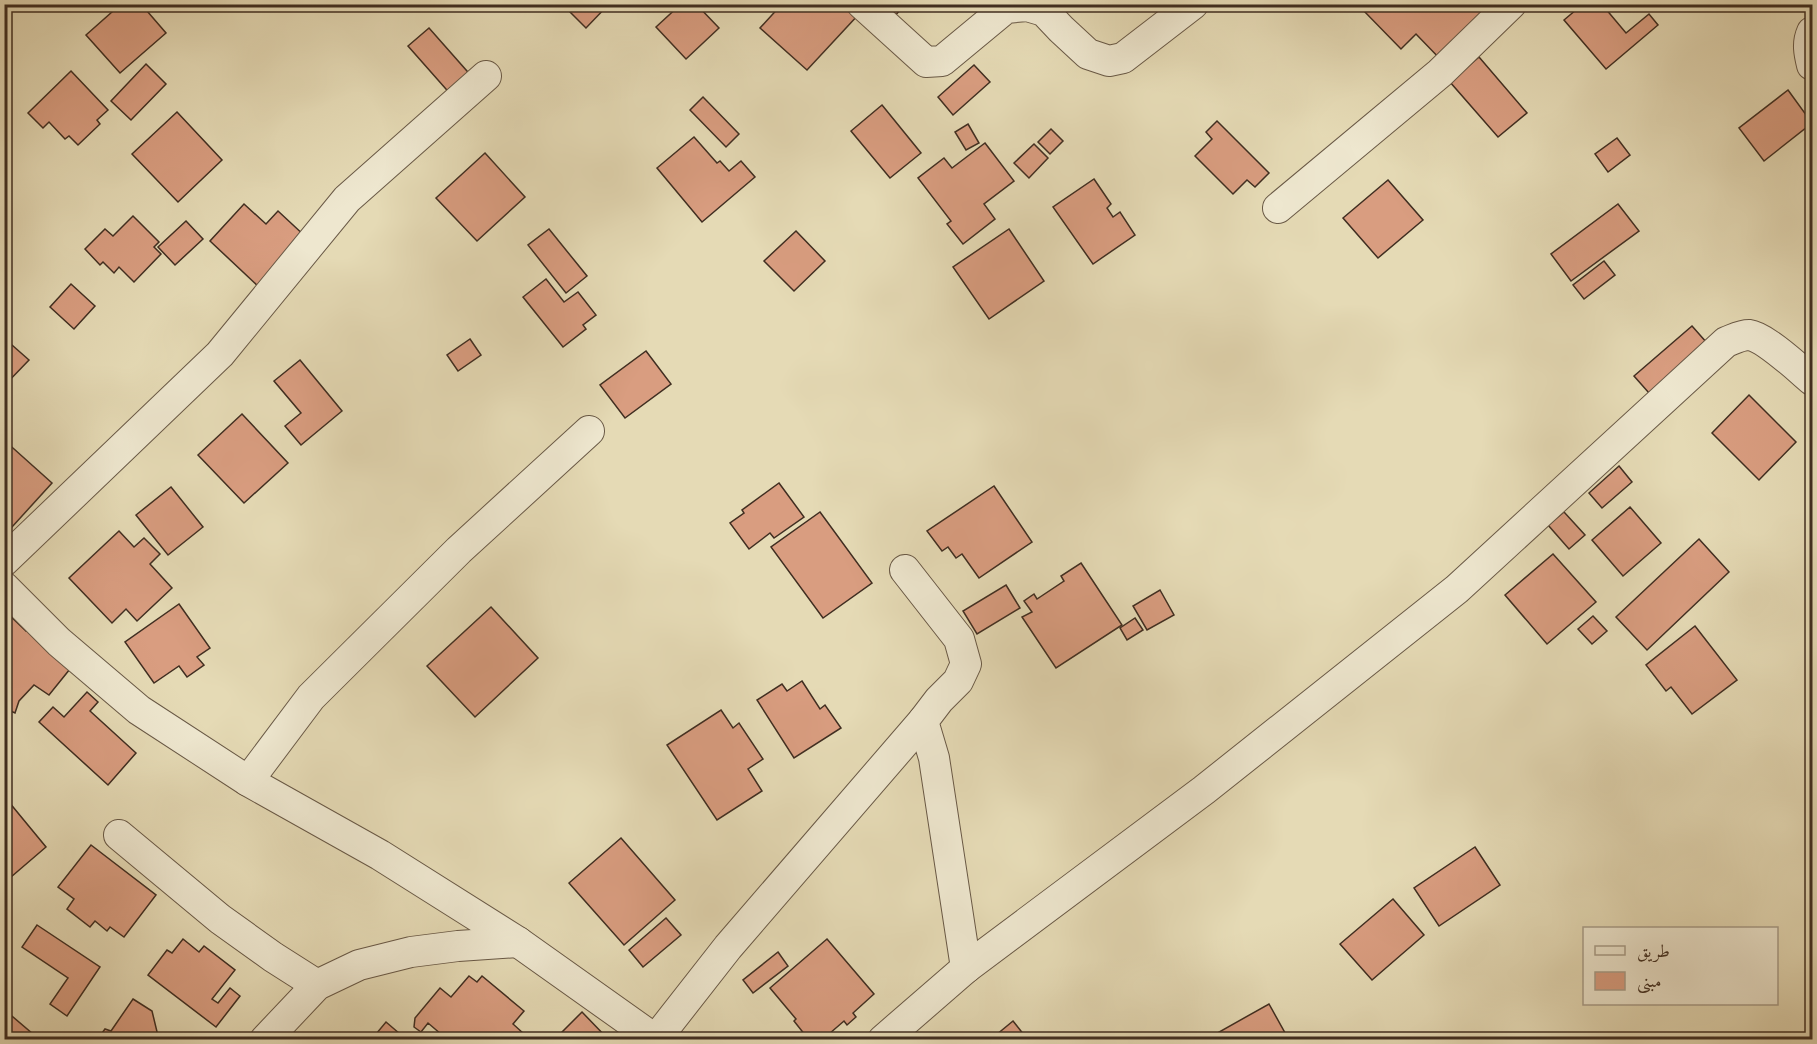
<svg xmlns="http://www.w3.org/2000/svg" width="1817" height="1044" viewBox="0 0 1817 1044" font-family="'IM FELL Great Primer',Amiri,serif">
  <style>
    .building { fill: #d99d80; stroke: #402e21; stroke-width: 1.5 }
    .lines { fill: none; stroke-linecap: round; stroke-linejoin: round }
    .minor-casing { stroke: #695946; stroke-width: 32 }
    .minor { stroke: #eee7cf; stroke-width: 30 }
  </style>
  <rect width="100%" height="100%" fill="#e5dab5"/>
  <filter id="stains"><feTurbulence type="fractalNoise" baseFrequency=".00333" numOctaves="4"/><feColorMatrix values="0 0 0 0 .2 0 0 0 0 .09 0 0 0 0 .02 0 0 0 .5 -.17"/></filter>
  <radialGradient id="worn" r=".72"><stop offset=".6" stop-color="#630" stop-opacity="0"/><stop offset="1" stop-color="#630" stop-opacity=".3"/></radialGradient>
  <g class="building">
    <path d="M121 4H141L166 33 120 73 86 35Z"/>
    <path d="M562 4H609L586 28Z"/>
    <path d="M681 4H696L719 28 686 59 656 27Z"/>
    <path d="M782 4H848L859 14 807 70 760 28Z"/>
    <path d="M876 4H898L902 8 892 19Z"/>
    <path d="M925 4H937L932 10Z"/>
    <path d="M1364 4H1483L1493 15 1444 63 1416 34 1401 49 1361 8Z"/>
    <path d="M1583 4H1609L1605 8 1626 33 1649 14 1658 25 1606 69 1564 20Z"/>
    <path d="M429 28 474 79 453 97 408 46Z"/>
    <path d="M1479 57 1527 113 1498 137 1450 82Z"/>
    <path d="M146 64 166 84 131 120 111 101Z"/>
    <path d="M974 65 990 82 953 115 938 97Z"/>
    <path d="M71 71 108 110 97 120 100 124 78 145 69 136 65 139 49 122 43 128 28 113Z"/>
    <path d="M1788 90 1812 123 1764 161 1739 128Z"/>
    <path d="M703 97 739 134 726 147 690 110Z"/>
    <path d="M882 105 921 153 890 178 851 131Z"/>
    <path d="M177 112 222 160 178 202 132 154Z"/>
    <path d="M1217 121 1269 173 1255 187 1247 180 1233 194 1195 156 1212 139 1206 132Z"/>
    <path d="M968 124 979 143 966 150 955 132Z"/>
    <path d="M1051 129 1063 141 1050 154 1038 142Z"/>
    <path d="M694 137 717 163 720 161 729 171 741 161 755 177 702 222 657 168Z"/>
    <path d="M1617 138 1630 155 1608 172 1595 154Z"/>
    <path d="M985 143 1014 181 984 204 995 219 963 244 947 224 951 221 918 178 944 158 952 168Z"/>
    <path d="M1034 144 1048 158 1029 178 1014 163Z"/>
    <path d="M485 153 525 197 477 241 436 198Z"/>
    <path d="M1094 179 1111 204 1107 208 1113 217 1120 212 1135 235 1093 264 1053 207Z"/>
    <path d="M1388 180 1423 220 1378 258 1343 218Z"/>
    <path d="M244 204 266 224 278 211 307 238 260 288 210 241Z"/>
    <path d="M1618 204 1639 231 1571 281 1551 254Z"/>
    <path d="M133 216 159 242 154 247 161 254 134 282 119 267 114 273 103 262 100 265 85 249 105 229 113 236Z"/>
    <path d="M186 221 203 239 175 265 158 247Z"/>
    <path d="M549 229 587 276 566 293 528 245Z"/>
    <path d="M1009 229 1044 281 989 319 953 267Z"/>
    <path d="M796 231 825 261 794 291 764 261Z"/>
    <path d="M1604 261 1615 275 1584 299 1573 285Z"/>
    <path d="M546 279 564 302 578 292 596 315 583 325 586 329 563 347 523 297Z"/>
    <path d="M71 284 95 306 74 329 50 307Z"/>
    <path d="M1692 326 1707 343 1649 393 1634 376Z"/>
    <path d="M4 338 29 360 4 386Z"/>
    <path d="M470 339 481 355 458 371 447 355Z"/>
    <path d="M646 351 671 384 625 418 600 385Z"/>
    <path d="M300 360 342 411 301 445 285 426 301 413 274 381Z"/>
    <path d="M1749 395 1796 442 1759 480 1712 433Z"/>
    <path d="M242 414 288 463 244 503 198 455Z"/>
    <path d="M4 440 52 483 12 527 4 520Z"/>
    <path d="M1619 466 1632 482 1602 508 1589 493Z"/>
    <path d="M779 483 804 517 774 538 770 533 749 549 730 523 744 513 742 510Z"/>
    <path d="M994 486 1032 542 979 578 962 554 956 558 948 547 942 551 927 531Z"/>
    <path d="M171 487 203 527 168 555 136 515Z"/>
    <path d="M1630 507 1661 543 1623 576 1592 540Z"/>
    <path d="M820 512 872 583 823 618 771 547Z"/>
    <path d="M1564 512 1585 535 1569 549 1548 525Z"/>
    <path d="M119 531 134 547 144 538 160 554 150 564 172 588 137 621 126 609 112 623 69 578Z"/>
    <path d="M1699 539 1729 572 1647 650 1616 617Z"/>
    <path d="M1553 554 1596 602 1547 644 1505 595Z"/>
    <path d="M1081 563 1122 625 1056 668 1022 617 1032 612 1024 601 1034 594 1037 599 1064 581 1061 576Z"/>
    <path d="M1006 585 1020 608 977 634 963 611Z"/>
    <path d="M1160 590 1174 615 1147 630 1133 606Z"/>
    <path d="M179 604 210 648 197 657 204 665 187 677 179 666 154 683 125 642Z"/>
    <path d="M491 607 538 658 475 717 427 666Z"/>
    <path d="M6 612 26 631 32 627 74 664 49 695 34 685 19 701 15 713 4 708V615Z"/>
    <path d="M1593 616 1607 631 1592 644 1578 629Z"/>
    <path d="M1135 618 1143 630 1127 640 1120 628Z"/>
    <path d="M1695 626 1737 680 1692 714 1671 687 1666 691 1646 665Z"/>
    <path d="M802 681 820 709 825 705 841 728 794 758 757 700 782 684 787 691Z"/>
    <path d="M87 692 98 702 90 711 136 753 108 785 39 722 53 707 64 717Z"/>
    <path d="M721 710 733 728 739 723 763 759 748 769 762 791 717 820 667 745Z"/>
    <path d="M4 796 46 847 11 877 4 869Z"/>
    <path d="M621 838 675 900 624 945 569 883Z"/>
    <path d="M91 845 156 895 124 937 110 927 107 931 95 921 90 927 67 909 74 899 58 887Z"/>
    <path d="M1475 847 1500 885 1439 926 1414 888Z"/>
    <path d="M1393 899 1424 935 1372 980 1340 944Z"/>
    <path d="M666 918 681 935 643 967 629 950Z"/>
    <path d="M37 925 100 967 67 1016 50 1004 68 978 22 947Z"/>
    <path d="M183 939 199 952 204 946 235 970 212 999 218 1003 230 988 240 996 216 1027 148 975 167 950 172 953Z"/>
    <path d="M827 939 874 994 853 1013 856 1017 847 1025 844 1021 822 1040H809L794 1021 796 1019 770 988Z"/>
    <path d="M778 952 788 966 753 993 743 980Z"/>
    <path d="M469 976 477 982 482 976 524 1011 513 1024 523 1033 518 1040H448L428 1023 421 1032 414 1027 415 1018 440 988 451 997Z"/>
    <path d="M133 999 152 1011 159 1040H97L105 1029 111 1031Z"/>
    <path d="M1269 1004 1289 1040H1214L1212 1036Z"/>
    <path d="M6 1011 40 1040H4V1012Z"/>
    <path d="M582 1012 609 1040H554Z"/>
    <path d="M1013 1021 1028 1040H990Z"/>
    <path d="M386 1022 407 1040H371Z"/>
  </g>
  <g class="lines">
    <defs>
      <g id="minor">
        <path d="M862 4 926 62 942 61 1006 8 1027 6 1044 11 1061 29 1088 54 1109 61 1123 58 1193 4"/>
        <path d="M1812 32C1807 43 1809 53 1812 65"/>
        <path d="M1278 208 1440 73 1511 4"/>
        <path d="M4 561 220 354 347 199 486 76"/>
        <path d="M905 570 959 639 966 664 958 681 939 700 923 721 934 758 966 968"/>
        <path d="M4 587 59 642 139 710 248 781 380 855 518 942 656 1040"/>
        <path d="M248 781 311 697 459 550 589 431"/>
        <path d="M119 835 220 919 273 957 317 985"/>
        <path d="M656 1039 728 947 923 721"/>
        <path d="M265 1040 317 985 359 965 411 952 458 946 518 942"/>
        <path d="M883 1040 966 968 1204 790 1457 589 1726 342C1734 339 1741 335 1749 335 1765 337 1799 369 1812 380"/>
      </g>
    </defs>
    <use href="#minor" class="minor-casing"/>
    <use href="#minor" class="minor"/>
  </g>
  <rect width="1817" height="1044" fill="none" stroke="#e5dab5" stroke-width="24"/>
  <rect x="6" y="6" width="1805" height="1032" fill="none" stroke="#402e21" stroke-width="3"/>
  <rect x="12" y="12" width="1793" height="1020" fill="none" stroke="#402e21" stroke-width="1.5"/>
  <rect x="1583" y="927" width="195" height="78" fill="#eee7cf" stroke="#a89d89" stroke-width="1.5"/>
  <rect x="1595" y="946" width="30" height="9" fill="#eee7cf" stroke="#a89d89" stroke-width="1.5"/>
  <text x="1637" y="957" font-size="18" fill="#402e21">طريق</text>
  <rect x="1595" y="972" width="30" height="18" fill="#d99d80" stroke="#a89d89" stroke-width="1.5"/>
  <text x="1637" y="987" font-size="18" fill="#402e21">مبنى</text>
  <rect width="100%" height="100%" filter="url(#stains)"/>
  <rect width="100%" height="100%" fill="url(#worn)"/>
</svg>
